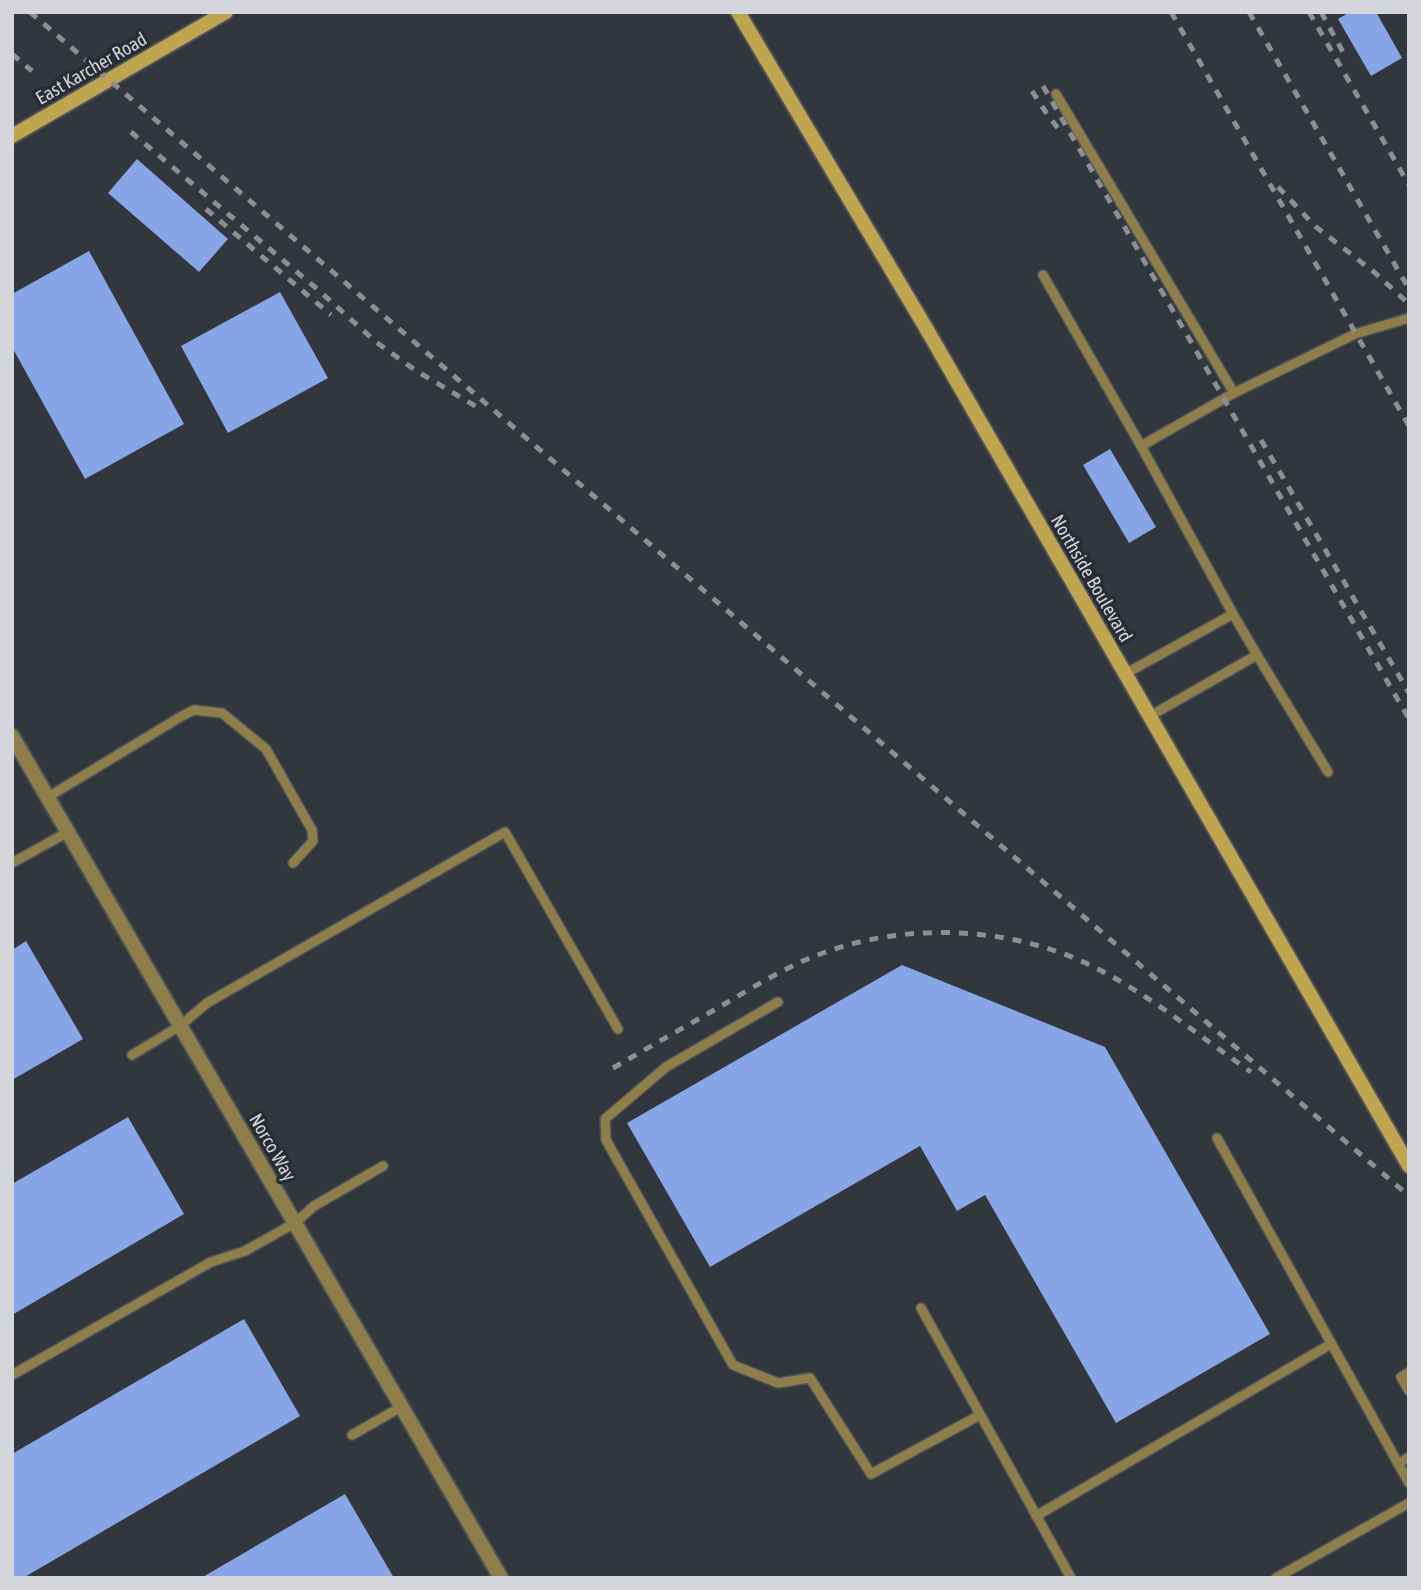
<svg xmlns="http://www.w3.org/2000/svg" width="1421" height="1590" viewBox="0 0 1421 1590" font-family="'Asap Condensed',sans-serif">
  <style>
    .building { fill: #87a5e7 }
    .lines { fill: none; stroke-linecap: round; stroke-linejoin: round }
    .lane-casing { stroke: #4f5359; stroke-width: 12 }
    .street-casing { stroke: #4f5359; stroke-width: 18 }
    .secondary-casing { stroke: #4f5359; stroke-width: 18 }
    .lane { stroke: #8d7e4a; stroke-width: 9 }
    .street { stroke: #8d7e4a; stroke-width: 14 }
    .secondary { stroke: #bfa54f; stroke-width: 14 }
    .rail { stroke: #8d8f95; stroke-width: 5; stroke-dasharray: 9 9; stroke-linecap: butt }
    .labels { text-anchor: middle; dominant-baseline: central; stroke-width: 7; stroke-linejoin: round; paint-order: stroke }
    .street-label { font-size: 19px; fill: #d4d6db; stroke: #282c33 }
  </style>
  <rect width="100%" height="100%" fill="#32363d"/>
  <g class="building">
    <path d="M1350 12H1376L1402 58 1371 76 1338 19Z"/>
    <path d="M137 159 228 239 199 272 108 193Z"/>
    <path d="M89 251 184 424 85 479 12 347V294Z"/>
    <path d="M280 292 328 378 228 433 181 346Z"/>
    <path d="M1110 449 1156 527 1129 543 1083 465Z"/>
    <path d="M26 941 83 1039 12 1080V950Z"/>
    <path d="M902 965 1105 1047 1270 1334 1116 1423 985 1195 957 1211 920 1146 710 1267 627 1123Z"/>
    <path d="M128 1117 184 1214 12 1315V1184Z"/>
    <path d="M244 1319 300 1416 23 1578H12V1454Z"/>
    <path d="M345 1494 394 1578H201Z"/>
  </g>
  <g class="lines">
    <defs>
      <g id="lane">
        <path d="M1056 94 1234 393 1141 446"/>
        <path d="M1043 275 1141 446 1233 614 1125 674"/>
        <path d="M1234 393 1355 334 1409 318"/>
        <path d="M1257 655 1328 772"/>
        <path d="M1150 716 1257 655 1233 614"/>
        <path d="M48 797 182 716 194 710 222 713 266 749 312 830 313 841 293 863"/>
        <path d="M12 863 68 832"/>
        <path d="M778 1002 666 1067 605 1119 606 1140 733 1365 778 1383 810 1378 871 1474 980 1415"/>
        <path d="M132 1055 180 1026 207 1003 505 832 618 1029"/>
        <path d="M1217 1138 1409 1483"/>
        <path d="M921 1308 1071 1578"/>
        <path d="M1409 1372 1401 1377 1409 1391"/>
        <path d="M12 1375 211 1262 245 1251 295 1223 314 1206 383 1166"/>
        <path d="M352 1435 401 1407"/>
        <path d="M1398 1464 1409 1457"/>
        <path d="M1036 1516 1331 1344"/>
        <path d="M1276 1578 1409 1503"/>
      </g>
      <path id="street" d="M12 736 501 1578"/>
      <g id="secondary">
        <path d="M738 12 926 328 1409 1166"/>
        <path d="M12 136 226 12"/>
      </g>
    </defs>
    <use href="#lane" class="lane-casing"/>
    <use href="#street" class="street-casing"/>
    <use href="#secondary" class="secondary-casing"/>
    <use href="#lane" class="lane"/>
    <use href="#street" class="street"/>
    <use href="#secondary" class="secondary"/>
    <g class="rail">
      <path d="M30 12 1409 1196"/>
      <path d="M1171 12 1409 426"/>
      <path d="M1249 12 1409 289"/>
      <path d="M1309 12 1409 185"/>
      <path d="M1321 12 1343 52"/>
      <path d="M12 54 32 71"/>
      <path d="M1043 86 1409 719"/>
      <path d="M1032 91 1047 114 1060 131"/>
      <path d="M131 132 316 288 376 342 415 370 482 410"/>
      <path d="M1278 187 1316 227 1374 272 1409 304"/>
      <path d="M206 209 331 315"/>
      <path d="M1261 440 1409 693"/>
      <path d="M613 1068C651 1046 690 1024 728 1002 757 985 791 964 823 953 908 922 1010 926 1092 966 1149 994 1199 1036 1251 1072"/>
    </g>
  </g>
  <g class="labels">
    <g class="street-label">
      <text transform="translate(91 68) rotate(-30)">East Karcher Road</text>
      <text transform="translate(1092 578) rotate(60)">Northside Boulevard</text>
      <text transform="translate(273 1147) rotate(60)">Norco Way</text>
    </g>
  </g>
  <rect width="1421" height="1590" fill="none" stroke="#d4d6db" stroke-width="28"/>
</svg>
